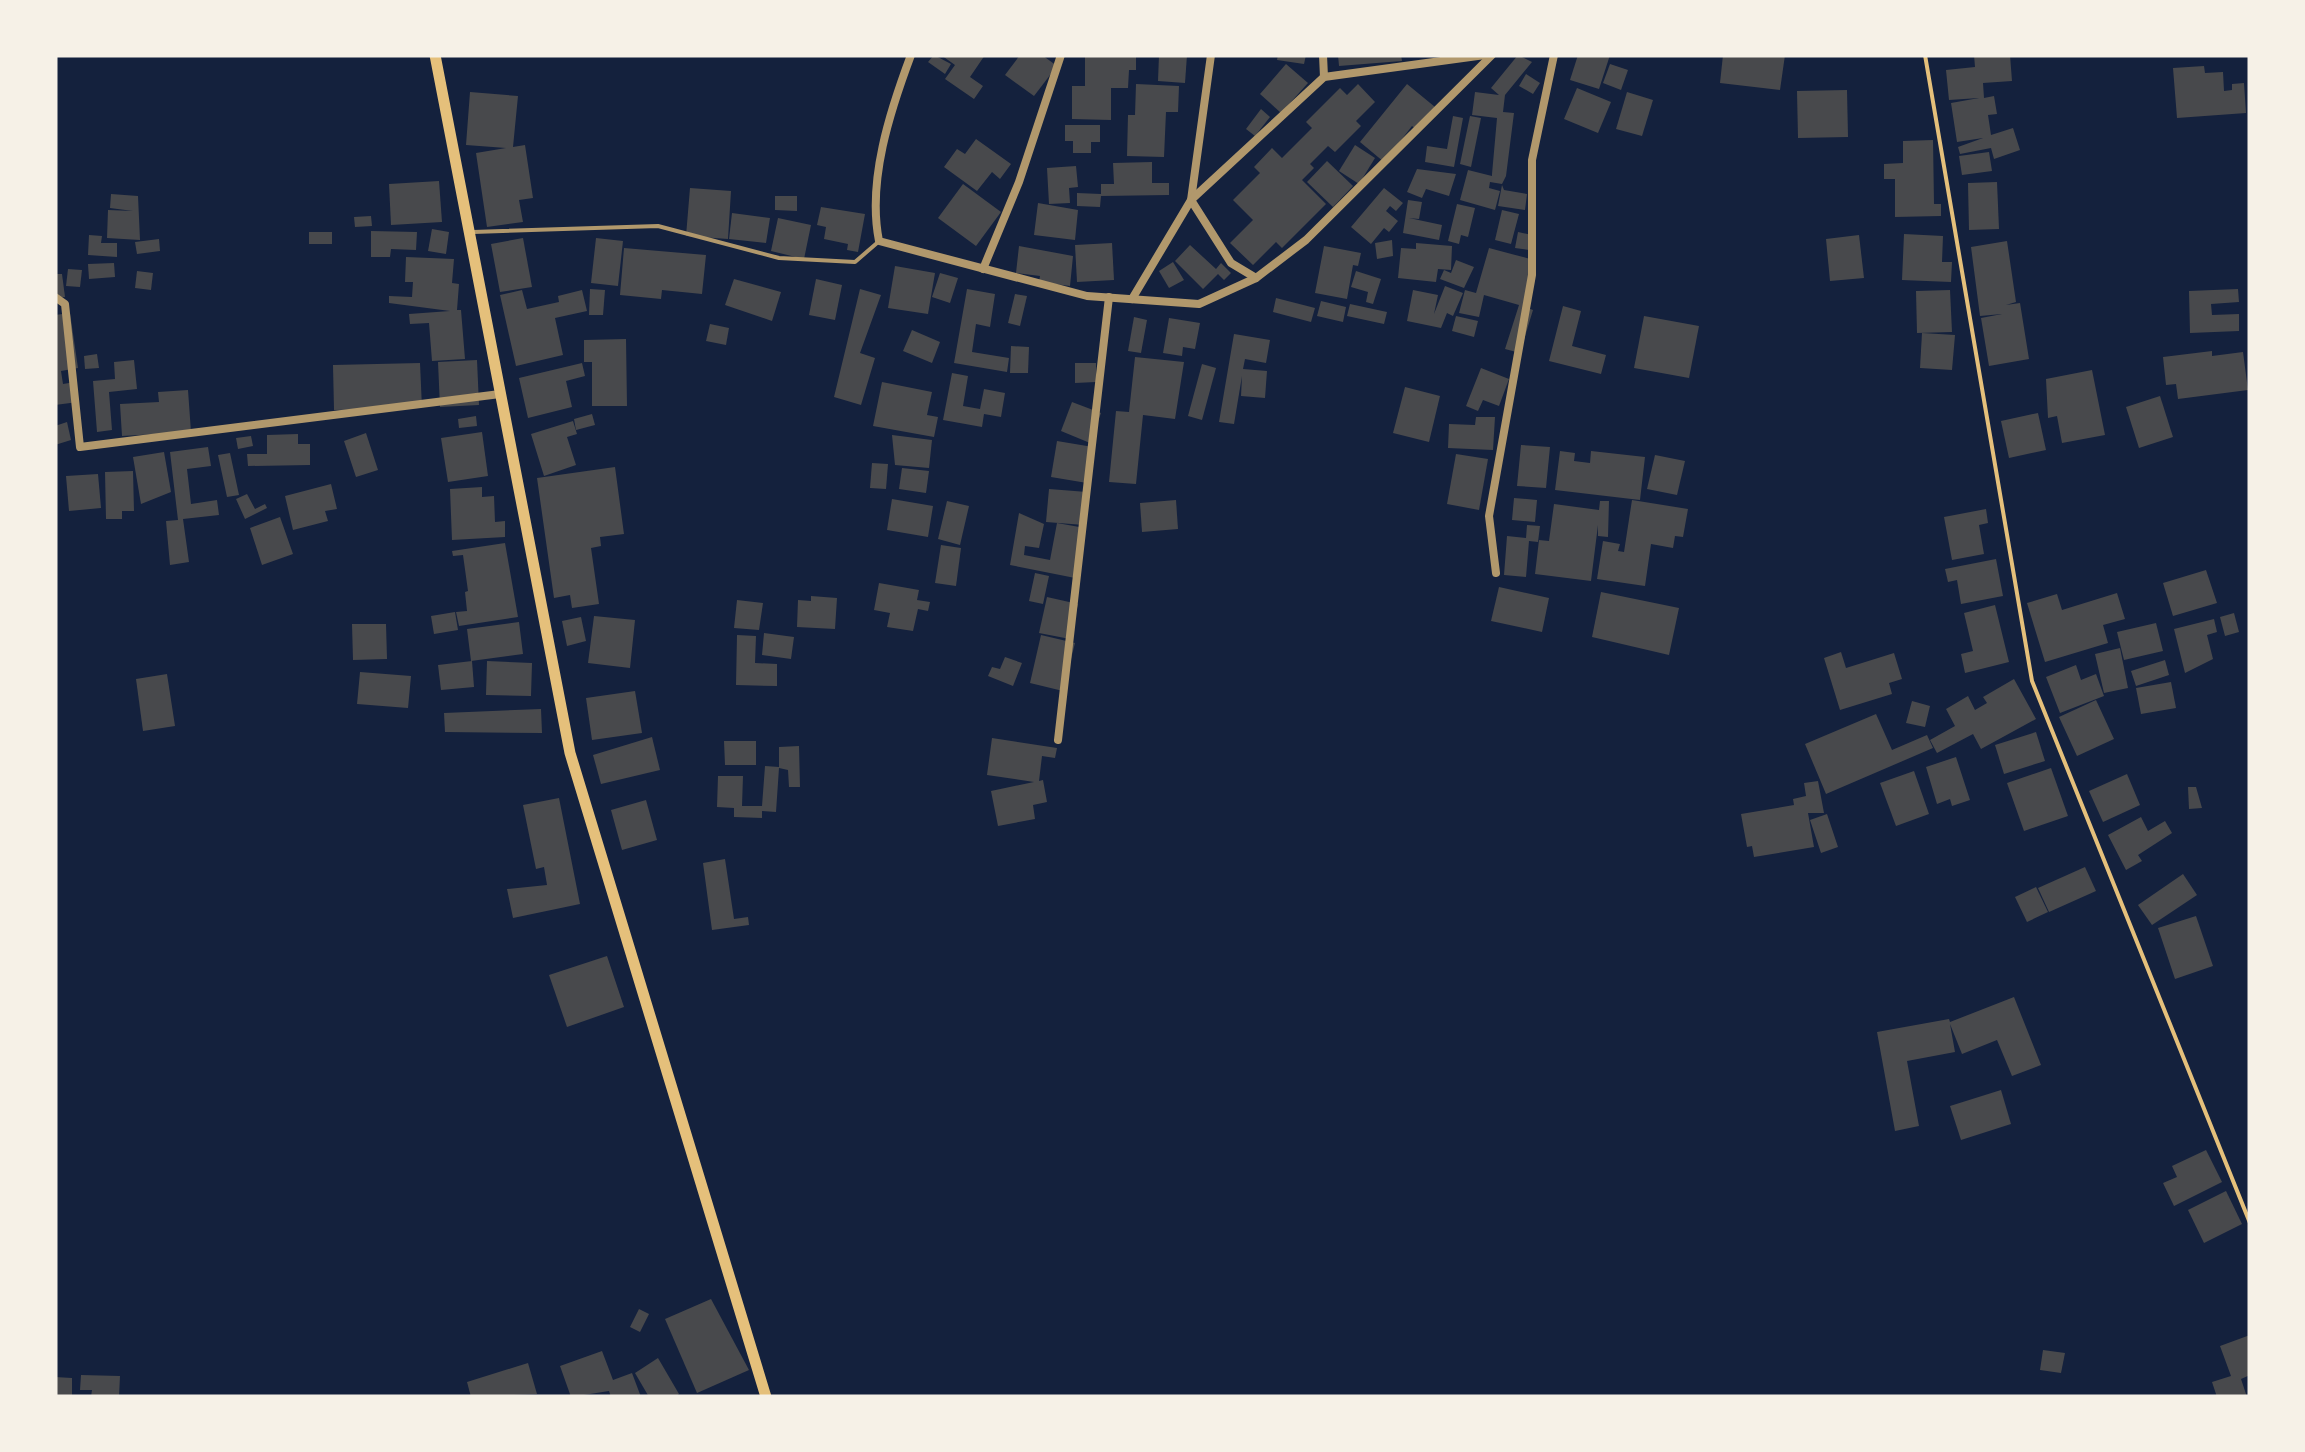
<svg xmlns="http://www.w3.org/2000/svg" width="2305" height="1452" viewBox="0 0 2305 1452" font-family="'Varela Round',sans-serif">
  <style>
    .building { fill: #48494c }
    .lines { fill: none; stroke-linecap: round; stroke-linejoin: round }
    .path { stroke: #e5c07b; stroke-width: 4 }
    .service { stroke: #b1986c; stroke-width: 4 }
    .minor { stroke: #b1986c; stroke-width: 8 }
    .secondary { stroke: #e5c07b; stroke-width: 11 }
  </style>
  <rect width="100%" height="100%" fill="#14213d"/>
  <g class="building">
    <path d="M934 55 951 64 945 74 928 62Z"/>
    <path d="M941 55H985L970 77 983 86 974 99 945 79 955 65Z"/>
    <path d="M1020 55H1042L1057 66 1034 96 1005 75Z"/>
    <path d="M1085 55H1136V70H1129L1128 88H1111V120L1072 119V86H1085Z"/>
    <path d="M1159 55H1187L1185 83 1158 81Z"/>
    <path d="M1278 55H1306L1304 64 1277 60Z"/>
    <path d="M1338 55H1401L1402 61 1339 66Z"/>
    <path d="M1518 55 1532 62 1505 95 1503 112 1514 113 1506 176 1502 184 1490 182 1489 188 1500 191 1495 210 1460 200 1468 170 1492 176V174L1497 118 1472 115 1475 92 1499 95 1491 88Z"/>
    <path d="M1578 55H1610L1599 89 1570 80Z"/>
    <path d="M1723 55H1785L1780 90 1720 83Z"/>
    <path d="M1974 55H2010L2012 81 1983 83 1984 98 1994 96 1997 114 1988 115 1991 135 2013 128 2020 150 1994 159 1991 148 1960 154 1958 147 1983 138 1957 142 1951 103 1979 98 1949 100 1946 70 1975 67Z"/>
    <path d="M1286 64 1308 83 1281 113 1260 94Z"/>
    <path d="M1610 64 1628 70 1621 90 1603 83Z"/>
    <path d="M2204 66 2205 73 2223 72 2224 91 2232 90V84L2244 83 2246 113 2177 118 2173 68Z"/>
    <path d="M1526 74 1540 83 1533 94 1519 86Z"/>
    <path d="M1136 84 1179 86 1178 112H1166L1164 157 1127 156 1128 115H1135Z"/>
    <path d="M1358 84 1375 102 1356 121 1361 126 1335 152 1328 146 1310 164 1314 168 1302 180 1326 204 1282 248 1276 242 1253 265 1230 243 1253 220 1233 200 1260 173 1254 167 1272 148 1282 158 1312 128 1306 122 1340 88 1347 95Z"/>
    <path d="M1407 84 1435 107 1417 130 1412 126 1384 162 1360 142Z"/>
    <path d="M1577 88 1611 102 1598 133 1564 119Z"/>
    <path d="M1847 90 1848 137 1798 138 1797 91Z"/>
    <path d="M470 92 518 96 513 147 525 145 533 198 519 200 523 222 487 227 476 153 506 148 466 145Z"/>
    <path d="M1627 92 1653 100 1642 136 1616 129Z"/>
    <path d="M1261 109 1270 117 1255 136 1246 129Z"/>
    <path d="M1453 116 1463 118 1454 167 1425 162 1427 146 1447 149Z"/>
    <path d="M1470 116 1481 118 1471 167 1460 164Z"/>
    <path d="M1065 125H1100V142H1091V153H1073V141H1065Z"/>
    <path d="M976 139 1011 164 1000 179 992 172 977 191 944 167 957 149 965 154Z"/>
    <path d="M1933 140 1934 204H1941V216L1895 217V179H1884V164L1903 163V141Z"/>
    <path d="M1355 145 1375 158 1359 184 1339 171Z"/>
    <path d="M1989 152 1992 171 1962 175 1959 156Z"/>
    <path d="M1327 161 1353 186 1333 207 1307 182Z"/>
    <path d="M1152 162V183H1169V195L1101 196 1100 207 1077 206V193L1101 194V184H1114L1113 163Z"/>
    <path d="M1076 166 1078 187 1069 188 1070 203 1049 204 1047 168Z"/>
    <path d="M1417 169 1456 174 1449 196 1426 189 1422 198 1407 192Z"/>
    <path d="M439 181 442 222 391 225 389 184Z"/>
    <path d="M1997 182 1999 229 1969 230 1968 183Z"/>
    <path d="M963 184 1001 212 976 246 938 218Z"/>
    <path d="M1502 185 1504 190 1527 194 1525 210 1498 206Z"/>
    <path d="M690 188 731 191 728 239 686 236Z"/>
    <path d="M1384 188 1403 203 1396 211 1390 206 1386 211 1398 221 1389 232 1384 228 1371 244 1351 227Z"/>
    <path d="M111 194 138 196 140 240 107 238 108 210 133 211 110 208Z"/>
    <path d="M775 196H797V211L775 210Z"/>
    <path d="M1408 200 1422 202 1419 219 1409 218 1442 225 1439 240 1403 233Z"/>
    <path d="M1038 203 1078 210 1075 240 1034 235Z"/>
    <path d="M1457 204 1475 208 1468 237 1461 235 1459 244 1448 241Z"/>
    <path d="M821 207 865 214 858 252 847 250 848 244 824 239 826 227 817 225Z"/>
    <path d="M1502 210 1519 214 1511 244 1495 240Z"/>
    <path d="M732 213 770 218 766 243 729 239Z"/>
    <path d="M371 216 372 226 355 227 354 217Z"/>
    <path d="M778 218 811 225 804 259 771 251Z"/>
    <path d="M432 229 449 232 446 254 428 251Z"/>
    <path d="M371 231 417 232 416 250 391 249 390 257H371Z"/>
    <rect x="309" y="232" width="23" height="12"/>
    <path d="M1518 232 1532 235 1529 250 1515 248Z"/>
    <path d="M1904 234 1943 236 1942 262H1952L1951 282 1902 280Z"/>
    <path d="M89 235 102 236 101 243H117V257L88 255Z"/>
    <path d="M1859 235 1864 278 1830 281 1826 239Z"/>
    <path d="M523 238 532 287 500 292 491 244Z"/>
    <path d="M596 238 623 241 618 286 591 283Z"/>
    <path d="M159 239 160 251 137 254 135 242Z"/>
    <path d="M1392 240 1393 256 1377 259 1375 243Z"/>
    <path d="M2007 241 2016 302 2006 305 2020 303 2029 359 1989 366 1981 318 2002 314 1980 316 1971 247Z"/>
    <path d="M1112 243 1114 280 1077 282 1075 245Z"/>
    <path d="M1416 243 1452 246 1451 270 1438 269 1436 282 1398 278 1401 248 1416 249Z"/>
    <path d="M1190 245 1216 269 1221 263 1231 273 1224 280 1218 274 1203 289 1175 261Z"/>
    <path d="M1019 246 1073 256 1070 286 1039 282 1040 276 1016 273Z"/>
    <path d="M1324 246 1361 253 1358 266 1353 265 1347 299 1315 293Z"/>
    <path d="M624 248 706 255 702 294 662 290 661 299 620 295Z"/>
    <path d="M1489 248 1534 260 1526 288 1533 289 1528 308 1533 310 1520 353 1505 349 1519 305 1484 295 1479 317 1459 313 1465 290 1476 293Z"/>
    <path d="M406 257 454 259 452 283 459 284 457 310H461L465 359 432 361 429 323 410 324 409 314 450 311 389 303V296L412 297 413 282H405Z"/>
    <path d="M1456 260 1474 267 1464 288 1440 279 1444 270 1451 273Z"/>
    <path d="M1173 262 1184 280 1169 288 1159 271Z"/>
    <path d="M114 263 115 277 89 279 88 264Z"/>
    <path d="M895 266 935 273 928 314 888 308Z"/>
    <path d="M68 269 82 270 80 287 66 286Z"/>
    <path d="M137 271 153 273 151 290 135 288Z"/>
    <path d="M1356 271 1381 279 1373 304 1366 302 1368 292 1351 287Z"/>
    <path d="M940 273 958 278 950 303 932 297Z"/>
    <path d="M55 274H62L65 297 55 298Z"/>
    <path d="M734 279 781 292 772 321 725 305Z"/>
    <path d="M816 279 842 285 835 320 809 315Z"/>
    <path d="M1445 286 1463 293 1453 316 1447 313 1441 328 1407 321 1413 290 1438 295 1434 314Z"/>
    <path d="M590 289 605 290 603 315H589Z"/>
    <path d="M860 289 881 295 860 353 875 358 861 405 834 397Z"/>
    <path d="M967 289 995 294 990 327 976 324 972 352 1009 358 1007 372 954 363Z"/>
    <path d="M2238 289 2239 302 2211 304 2212 315 2239 314V331L2190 333 2189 291Z"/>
    <path d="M522 290 527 309 559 302 558 296 582 290 587 311 555 318 563 355 516 366 500 295Z"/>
    <path d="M1950 290 1952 332 1917 333 1916 291Z"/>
    <path d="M1015 294 1027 296 1020 326 1008 323Z"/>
    <path d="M1276 298 1315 308 1311 322 1273 312Z"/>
    <path d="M1321 301 1346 307 1343 322 1317 316Z"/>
    <path d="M1350 304 1387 312 1384 324 1347 316Z"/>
    <path d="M1563 306 1581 311 1572 346 1606 355 1601 374 1549 361Z"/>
    <path d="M70 313 78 368 61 371 63 384 75 382 78 402 55 405V315Z"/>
    <path d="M1456 316 1478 321 1474 337 1452 331Z"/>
    <path d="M1644 316 1699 326 1689 378 1634 368Z"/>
    <path d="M1134 317 1147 320 1141 353 1128 351Z"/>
    <path d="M1169 318 1200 323 1195 349 1183 347 1182 356 1163 353Z"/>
    <path d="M710 324 729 328 726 345 706 341Z"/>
    <path d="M912 330 940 342 932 363 903 351Z"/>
    <path d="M1922 333 1955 335 1952 370 1920 368Z"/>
    <path d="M1234 334 1270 340 1266 363 1245 359 1243 369 1267 371 1265 398 1241 396 1242 376 1234 424 1219 422Z"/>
    <path d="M626 339 627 406H592V362H584V340Z"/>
    <path d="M1011 346 1029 347 1028 373H1010Z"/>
    <path d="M2212 351V356L2243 352 2248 390 2178 399 2176 384 2166 385 2163 357Z"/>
    <path d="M97 354 99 368 85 369 84 356Z"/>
    <path d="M1135 357 1184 362 1175 419 1143 415 1136 484 1109 482 1116 411 1129 412Z"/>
    <path d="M134 360 137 389 109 392 112 430 97 432 93 381 115 379 114 362Z"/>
    <path d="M477 360 479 405 440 407 438 362Z"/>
    <path d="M420 363 422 408 334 410 333 365Z"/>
    <path d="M582 363 585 376 566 381 572 407 528 418 519 378Z"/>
    <path d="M1075 363H1096V382L1075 383Z"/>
    <path d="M1202 364 1216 368 1202 420 1188 416Z"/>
    <path d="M1481 368 1509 379 1499 406 1483 400 1478 411 1466 406Z"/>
    <path d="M2092 370 2105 435 2062 443 2057 416 2048 418 2046 379Z"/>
    <path d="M952 373 968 376 963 406 980 409 984 389 1005 393 1001 417 984 414 982 427 943 420Z"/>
    <path d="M882 382 932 392 927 415 938 417 934 437 873 426Z"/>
    <path d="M1405 387 1440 396 1429 442 1393 433Z"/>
    <path d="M188 390 191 432 122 436 120 404 159 402 158 392Z"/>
    <path d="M2160 396 2173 437 2139 448 2126 407Z"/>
    <path d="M1072 402 1101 413 1090 443 1061 431Z"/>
    <path d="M2038 413 2046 450 2009 458 2001 421Z"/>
    <path d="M592 414 595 425 576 430 574 419Z"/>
    <path d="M476 416 477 426 459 428 458 419Z"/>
    <path d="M1476 417H1495L1493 450 1448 448 1449 424 1475 425Z"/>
    <path d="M573 421 577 434 567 437 576 465 544 476 531 434Z"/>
    <path d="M67 422 71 440 55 445V426Z"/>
    <path d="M482 432 488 476 448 482 441 438Z"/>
    <path d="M366 433 378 470 356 477 344 441Z"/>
    <path d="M298 434V444H310V465L248 466 247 454H267V435Z"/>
    <path d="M892 435 932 440 929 468 895 465Z"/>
    <path d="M251 436 253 446 238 449 236 438Z"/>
    <path d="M1057 441 1093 447 1087 483 1051 477Z"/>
    <path d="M1521 445 1550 447 1546 488 1517 486Z"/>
    <path d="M208 447 211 466 187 469 191 504 217 500 219 515 183 519 189 562 170 565 166 521 178 520 170 452Z"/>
    <path d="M1560 451 1575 453 1574 461 1590 463 1591 451 1645 457 1640 500 1555 490Z"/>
    <path d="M164 452 171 492 141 504 133 457Z"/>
    <path d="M230 453 239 495 227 497 218 455Z"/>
    <path d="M1456 454 1488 459 1479 510 1447 504Z"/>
    <path d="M1655 455 1685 461 1677 495 1647 489Z"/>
    <path d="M872 463 888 464 886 489 870 488Z"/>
    <path d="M615 467 624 534 600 537 601 546 591 548 599 604 572 608 570 595 554 598 537 478Z"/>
    <path d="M902 468 929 471 926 493 899 489Z"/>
    <path d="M133 471 134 511H122V519H106L105 472Z"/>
    <path d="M98 474 101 508 69 511 66 476Z"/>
    <path d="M331 484 337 509 325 511 328 521 293 530 285 496Z"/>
    <path d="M482 487V497L494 496 495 522 505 521V537L452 540 450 489Z"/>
    <path d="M1049 489 1087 492 1084 525 1046 522Z"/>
    <path d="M247 494 255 509 265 504 267 508 245 519 236 499Z"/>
    <path d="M1514 498 1537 500 1535 522 1512 520Z"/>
    <path d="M892 499 933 506 928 537 887 530Z"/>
    <path d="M1176 500 1178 529 1142 532 1140 503Z"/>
    <path d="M1632 500 1688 509 1683 537 1675 536 1673 548 1651 544 1645 586 1597 579 1603 541 1620 544 1618 551 1624 552Z"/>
    <path d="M947 501 969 506 960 545 938 539Z"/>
    <path d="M1600 501H1609L1608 537 1598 536V525L1591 581 1535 574 1539 540 1549 541 1554 504 1599 510Z"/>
    <path d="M1986 509 1988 523 1979 525 1984 554 1952 560 1944 517Z"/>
    <path d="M1019 513 1044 524 1039 548 1025 546 1024 555 1050 560 1057 523 1085 528 1075 578 1010 565Z"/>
    <path d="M280 517 293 554 262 565 250 528Z"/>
    <path d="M1527 525 1540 526 1538 542 1529 541 1526 577 1504 575 1507 536 1526 538Z"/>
    <path d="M505 543 518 617 459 626 456 612 467 611 465 592 468 591 463 555 453 556 452 551Z"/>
    <path d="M941 545 961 548 956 586 935 583Z"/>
    <path d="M1996 559 2003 596 1961 604 1957 580 1948 582 1945 569Z"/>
    <path d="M2206 570 2217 603 2173 616 2163 583Z"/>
    <path d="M1035 573 1049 576 1043 604 1029 601Z"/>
    <path d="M879 583 919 590 917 600 930 602 928 611 918 609 913 631 887 627 890 613 874 610Z"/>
    <path d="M1499 587 1549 598 1542 632 1491 621Z"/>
    <path d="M1601 592 1679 608 1669 655 1592 637Z"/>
    <path d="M2117 593 2125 619 2103 625 2108 643 2045 662 2027 603 2057 594 2062 610Z"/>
    <path d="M811 596 837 598 835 629 797 627 798 600 811 601Z"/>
    <path d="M1047 597 1078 604 1070 639 1039 633Z"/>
    <path d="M737 600 763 603 759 630 734 628Z"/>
    <path d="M1995 605 2009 662 1965 673 1961 654 1973 651 1964 613Z"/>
    <path d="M455 612 458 630 434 634 431 616Z"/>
    <path d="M2234 613 2239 632 2225 636 2220 617Z"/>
    <path d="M594 616 635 620 630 668 588 663Z"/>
    <path d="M581 617 586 641 567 646 562 621Z"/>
    <path d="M2214 619 2217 632 2207 635 2213 659 2185 673 2174 629Z"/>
    <path d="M519 622 523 654 471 661 467 629Z"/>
    <path d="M2156 623 2163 651 2124 660 2117 632Z"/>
    <path d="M352 624H386L387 659 353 660Z"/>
    <path d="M764 633 794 637 791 659 762 655Z"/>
    <path d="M737 635 756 636 755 663 777 664V686L736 685Z"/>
    <path d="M1041 635 1075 643 1063 691 1030 683Z"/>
    <path d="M2120 648 2128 688 2104 693 2095 654Z"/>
    <path d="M1841 652 1846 668 1894 653 1902 679 1889 683 1892 694 1840 710 1824 658Z"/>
    <path d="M1005 657 1022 663 1013 686 988 676 992 667 1000 669Z"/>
    <path d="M2165 660 2169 675 2136 686 2131 671Z"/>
    <path d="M472 661 474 687 441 690 438 665Z"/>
    <path d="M487 661 532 663 531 696 486 695Z"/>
    <path d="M2076 665 2081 680 2096 674 2104 696 2060 713 2046 677Z"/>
    <path d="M360 672 411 676 408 708 357 704Z"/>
    <path d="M167 674 175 726 143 731 136 679Z"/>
    <path d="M2014 679 2036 719 1981 749 1973 734 1937 753 1930 740 1955 726 1946 709 1968 696 1975 710 1987 703 1983 697Z"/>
    <path d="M2171 682 2176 708 2141 714 2136 688Z"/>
    <path d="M635 691 642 733 592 740 586 698Z"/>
    <path d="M2096 700 2114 739 2077 756 2059 717Z"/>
    <path d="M1912 701 1930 706 1925 727 1906 723Z"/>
    <path d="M541 709 542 733 445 732 444 713Z"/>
    <path d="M1876 714 1892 750 1927 735 1933 748 1826 794 1805 744Z"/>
    <path d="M2036 732 2045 761 2004 774 1995 745Z"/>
    <path d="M652 737 660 770 601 784 593 755Z"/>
    <path d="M992 738 1057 748 1055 758 1042 756 1039 781 1043 780 1047 802 1033 805 1035 819 998 826 991 791 1034 782 987 775Z"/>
    <path d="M724 741H756V765H725Z"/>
    <path d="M799 746 800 787H789L788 770 779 768 776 812 762 811V818L734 817V808L717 807 718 776H743L742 806H762L765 766 779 767V747Z"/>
    <path d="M1956 757 1970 800 1952 806 1950 799 1937 804 1926 767Z"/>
    <path d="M2051 768 2068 816 2024 831 2007 783Z"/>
    <path d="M1914 771 1929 814 1896 826 1880 783Z"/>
    <path d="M2127 774 2140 805 2103 822 2089 791Z"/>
    <path d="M1818 781 1824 813H1808L1814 847 1754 857 1752 846 1747 847 1741 814 1794 805 1793 799 1806 796 1804 783Z"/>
    <path d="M2188 787H2196L2202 808 2189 809Z"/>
    <path d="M559 798 580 904 513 918 507 889 547 885 544 867 536 869 523 805Z"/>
    <path d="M646 800 657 840 622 850 611 810Z"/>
    <path d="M1827 814 1838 847 1821 853 1810 820Z"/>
    <path d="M2141 817 2148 831 2165 821 2172 833 2138 855 2142 861 2126 870 2108 835Z"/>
    <path d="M725 859 734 919 748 917 749 925 712 930 703 863Z"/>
    <path d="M2085 867 2096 891 2049 912 2038 888Z"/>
    <path d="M2183 874 2197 895 2152 925 2138 905Z"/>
    <path d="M2036 887 2048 912 2027 922 2015 897Z"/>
    <path d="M2196 916 2213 966 2175 979 2158 928Z"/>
    <path d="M607 956 624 1007 567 1027 549 975Z"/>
    <path d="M2014 997 2041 1065 2012 1076 1997 1040 1962 1054 1950 1024 1955 1052 1907 1061 1919 1126 1895 1131 1877 1032 1949 1019 1950 1022Z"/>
    <path d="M2001 1090 2011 1124 1961 1140 1950 1106Z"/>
    <path d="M2206 1150 2222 1182 2174 1206 2163 1183 2177 1177 2172 1166Z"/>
    <path d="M2226 1191 2242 1224 2204 1243 2188 1210Z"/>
    <path d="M711 1299 749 1370 697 1393 665 1319Z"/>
    <path d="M639 1309 649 1314 640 1332 630 1327Z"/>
    <path d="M2250 1335V1375L2241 1379 2247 1397H2217L2212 1382 2231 1376 2220 1346Z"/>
    <path d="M2043 1350 2065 1353 2061 1373 2040 1370Z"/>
    <path d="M602 1351 613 1380 632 1373 641 1397H611L609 1391 571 1397 560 1366Z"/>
    <path d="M658 1358 679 1394 675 1397H649L635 1373Z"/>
    <path d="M528 1363 537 1394 471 1397 467 1382Z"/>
    <path d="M81 1375 120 1376 119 1397H91L92 1390H80Z"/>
    <path d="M55 1377 72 1378V1397H55Z"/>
  </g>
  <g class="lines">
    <path class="path" d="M1925 55 2032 681 2250 1223"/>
    <path class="service" d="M473 232 658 226 779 258 855 262 877 243"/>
    <g class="minor">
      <path d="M911 55C890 111 867 181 879 241L1087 296 1199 304 1256 278 1306 240 1492 55"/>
      <path d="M1211 55 1191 200 1231 263 1256 278"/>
      <path d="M1323 55 1324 77"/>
      <path d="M983 269 1019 182 1061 55"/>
      <path d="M55 297 65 304 80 447 500 394"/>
      <path d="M1132 299 1191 200 1324 77 1485 55"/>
      <path d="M1496 573 1489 516 1532 275V160L1554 55"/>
      <path d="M1058 740 1109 297"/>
    </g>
    <path class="secondary" d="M435 55 570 753 766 1397"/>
  </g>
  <rect width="2305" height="1452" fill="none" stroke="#f6f1e7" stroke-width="115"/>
</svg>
